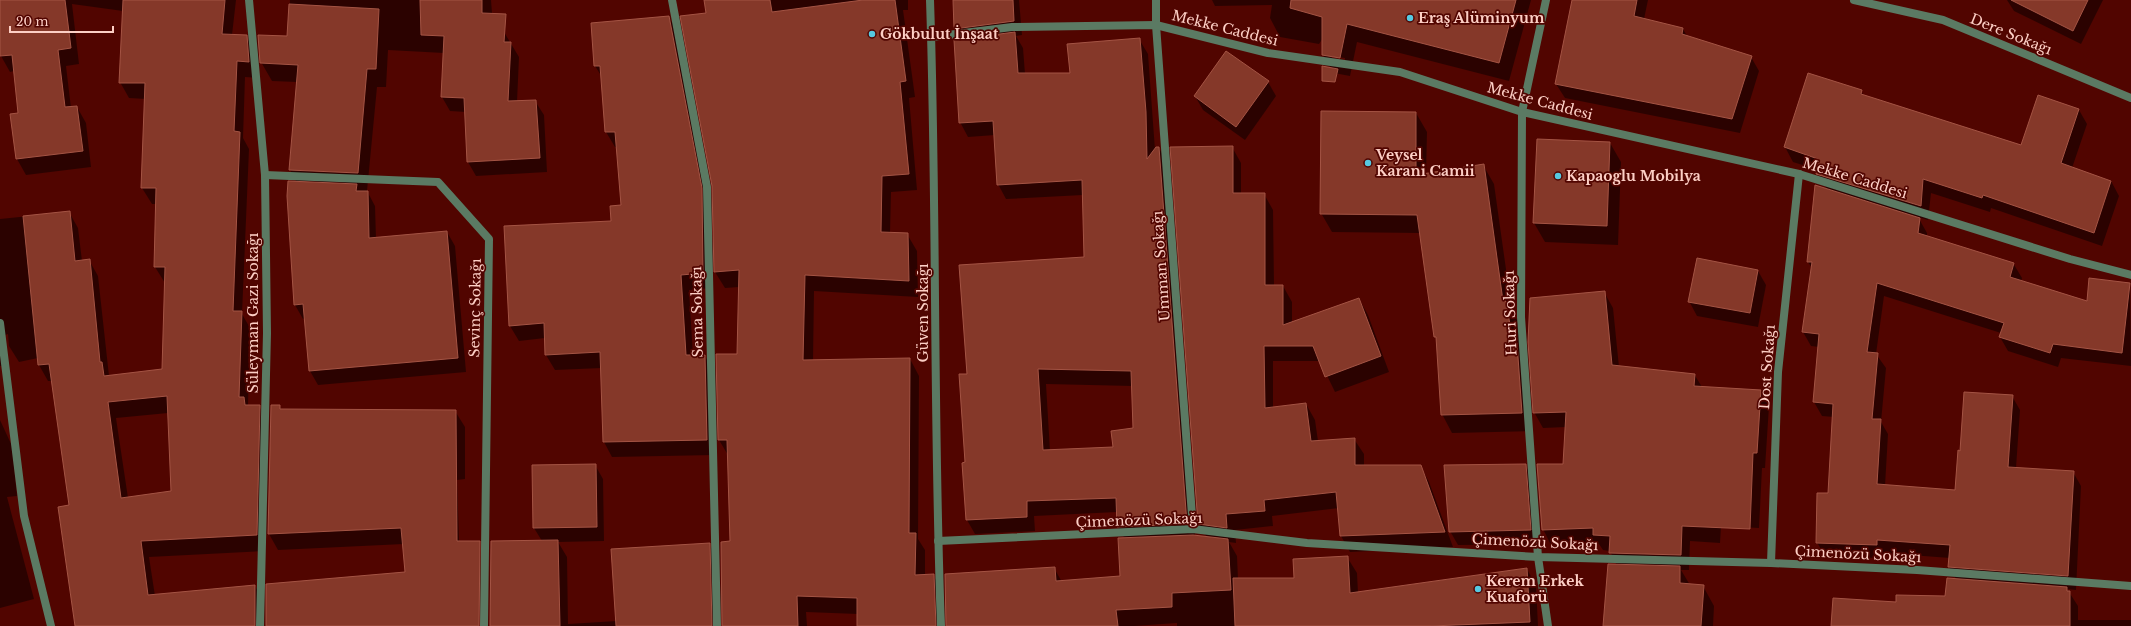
<svg xmlns="http://www.w3.org/2000/svg" width="2131" height="626" viewBox="0 0 2131 626" font-family="'Libre Baskerville',serif">
  <style>
    .shadow { fill: #0007; fill-rule: evenodd }
    .building { fill: #853829; stroke: #a45444; fill-rule: evenodd }
    .lines { fill: none; stroke-linecap: round; stroke-linejoin: round }
    .minor { stroke: #5b7a63; stroke-width: 8 }
    .poi-dot { fill: #56c9e0; stroke: #510500; stroke-width: 1.5 }
    .labels { text-anchor: middle; dominant-baseline: central; stroke-width: 3.5; stroke-linejoin: round; paint-order: stroke }
    .poi-label { font-size: 14px; font-weight: bold; fill: #fdcfc5; stroke: #510500; text-anchor: start }
    .street-label { font-size: 14px; fill: #fdcfc5; stroke: #510500 }
  </style>
  <rect width="100%" height="100%" fill="#510500"/>
  <g class="shadow">
    <path d="M0 0H236L232 35 246 36 255 52 258 78 245 77 243 138 249 149 242 314 250 328 248 405 259 406 268 422 265 551 149 557 155 596 255 586 264 602V626H76L70 506 52 381H48L39 365 38 358 19 362 9 346 8 334 5 335 6 365 0 366V219L69 212 78 228 82 261 89 260 98 276 109 376 163 370 165 283 155 267 157 204H152L142 188 146 99 129 98 120 82 123 11 72 4 79 64 66 66 71 108 77 107 86 123 91 167 26 175 17 159 20 114 14 71 10 72 1 56ZM168 413 172 492 128 498 116 418Z"/>
    <path d="M290 0H491L492 13 446 22 504 32 519 57 517 102 535 101 544 115 547 172 476 176 468 162 466 112 450 111 442 97 444 53 388 50 386 87H377L367 191 375 206 376 239 447 232 455 246 466 372 318 385 310 371 305 318 303 319 295 305 297 183 290 170 297 82 272 81 261 62 288 37Z"/>
    <path d="M705 0H908V10H903L915 97 909 98 917 190 891 192 890 233 907 234 917 251 918 297 814 291 813 361 910 359 919 376 918 539 925 550V576L933 575 943 592 944 626H858V614L806 612 807 626H724L731 542 728 455 719 440 738 355 739 287 725 288 715 272 707 14Z"/>
    <path d="M953 0H1019L1022 35 1016 36 1023 48 1025 74H1071L1139 39 1148 54 1155 150 1159 148 1167 162 1195 536 1207 537 1199 524 1232 147 1241 163V194H1264L1273 210 1274 286H1283L1292 302V323L1359 299 1368 315 1389 372 1335 392 1320 361H1273V408L1306 404 1315 420 1318 441 1354 439 1364 454V466H1420L1429 482 1453 547 1350 552 1341 536 1339 508 1272 516 1273 526 1235 530 1236 543 1229 542 1237 556 1238 579 1296 578 1347 557 1357 573 1358 593 1527 569 1536 586 1538 626H1177V623L1134 626H947L1054 568 1062 582 1121 577 1125 539 1118 527 1117 512 1034 516 1035 531 975 534 967 520 968 374 1085 258 1083 195 1006 199 998 184 995 135 968 137 960 122 961 40 955 28ZM1046 384 1133 386 1134 429 1114 448 1050 451Z"/>
    <path d="M1212 0H1531L1509 81 1357 42 1350 76 1334 73 1323 55V38L1319 44 1280 37 1270 18 1272 5 1215 6ZM1332 56 1345 58V60L1332 58Z"/>
    <path d="M1573 0H1648L1644 19 1683 29 1687 36 1751 57 1759 71 1740 133 1565 98 1556 84Z"/>
    <path d="M2007 0H2103L2081 44 2014 11Z"/>
    <path d="M669 18 678 32 710 203 711 288 689 290 693 356H705L713 371 715 455 612 457 604 442 602 368 555 370 546 355 545 338 519 341 510 326 613 222 622 206 617 147H615L606 132 602 77 595 66Z"/>
    <path d="M1809 74 1861 91 1864 96 2022 147 2079 110 2087 124 2072 168 2111 181 2119 196 2102 246 1991 208 1990 212 1931 193 1928 220 1918 217 1927 233V237L2013 263 2022 278 2021 281 2088 303 2130 284 2131 366 2061 358 2058 367 2008 351 2000 337 2001 333 1884 296 1876 354 1886 368 1881 422 1888 434 1885 486 1955 491 1961 452 2012 396 2020 410 2016 468 2073 472 2081 486 2076 590 2067 589 2078 606V620H2131V626H1832L1897 603 1946 597 1956 579 1949 567 1950 558 1884 553V558L1825 557 1817 542 1829 494 1834 417 1822 416 1814 402 1819 347 1811 346 1803 332 1812 268 1808 262 1827 189 1817 173 1818 170 1793 162 1785 147Z"/>
    <path d="M1268 82 1276 96 1245 140 1203 110 1195 96Z"/>
    <path d="M1416 113 1427 132 1426 175 1483 165 1494 184 1512 312 1517 320 1532 431 1452 433 1442 414 1437 340 1420 233 1332 232 1321 213Z"/>
    <path d="M1610 143 1621 162 1618 245 1545 242 1534 223Z"/>
    <path d="M1758 271 1766 285 1758 327 1697 316 1689 301Z"/>
    <path d="M1604 292 1613 308 1619 367 1694 374 1702 387 1760 391 1769 406 1765 468H1762L1759 528 1721 526 1720 543 1690 541 1689 570H1681L1690 585 1703 586 1714 606 1713 626H1603L1617 566 1610 551 1603 550 1599 544 1551 545 1543 529 1564 465 1566 427 1543 428 1534 412Z"/>
    <path d="M272 406H279L282 410 455 411 465 427V479L457 480 462 626H267L406 573 404 544 278 550 269 534Z"/>
    <path d="M0 420 12 446 17 496 7 497 34 599 0 608Z"/>
    <path d="M595 465 603 479 604 541 558 542 567 557 568 624 617 621 709 544 719 560 720 626H506L542 541 534 528 533 466Z"/>
    <path d="M1525 465 1534 479 1538 544 1458 545 1450 531Z"/>
  </g>
  <g class="building">
    <path d="M0 0H65L71 48 58 50 65 107 77 106 83 151 16 159 10 114 18 113 12 55 0 56Z"/>
    <path d="M123 0H225L222 34 247 35 249 62 237 61 234 131 240 132 233 311H242L239 397H244L245 405H260L257 535 141 541 148 595 255 585V626H75L58 507 69 505 49 364 38 365 23 216 70 211 75 261 90 259 100 362H102L104 376 162 369 165 267H154L156 188H141L145 83H119ZM167 396 171 491 121 498 108 402Z"/>
    <path d="M420 0H482V13L506 14 504 42H511L508 101 536 100 540 158 467 162 464 98 441 97 444 36 421 35Z"/>
    <path d="M704 0H770L772 12 863 0H895L906 81 900 82 909 174 882 176 881 232 908 233 909 281 805 275 803 360 910 358 909 533H916L915 575 934 574 936 626H857V598L797 596 798 626H722L721 542 730 541 727 440H718L716 354H737L739 270 714 272 712 186 680 16 706 13Z"/>
    <path d="M953 0H1013L1014 21 954 29Z"/>
    <path d="M1291 0H1516L1499 63 1347 24 1340 58 1322 55V17L1290 8Z"/>
    <path d="M1572 0H1637L1634 16 1683 28 1682 34 1752 56 1732 119 1555 84Z"/>
    <path d="M2011 0H2088L2073 31Z"/>
    <path d="M289 4 379 9 376 69H367L358 173 289 170 298 65 260 63 258 35 287 36Z"/>
    <path d="M669 16 702 188 703 273 681 275 686 355H705L707 440 603 442 600 352 545 355 544 323 509 326 504 226 611 221 610 206 621 205 615 132H605L600 66H594L591 23Z"/>
    <path d="M1015 32 1018 73H1070L1067 44 1140 38 1146 112 1147 159 1156 147H1159L1187 524 1117 527 1116 498 1027 501V517L966 520 962 463 965 462 959 374H967L959 265 1084 257 1082 180 997 185 993 121 959 123 954 40ZM1038 369 1131 371 1133 428 1111 431 1113 447 1043 450Z"/>
    <path d="M1226 51 1269 81 1236 127 1194 96Z"/>
    <path d="M1322 66 1338 69 1335 82 1322 81Z"/>
    <path d="M1808 73 1862 90 1861 94 2021 145 2038 95 2079 109 2061 163 2111 181 2094 233 1983 195 1982 198 1923 179 1921 206 1816 174 1818 159 1784 147Z"/>
    <path d="M1321 111 1416 112V175L1484 164 1503 301H1506L1513 343H1517L1522 413 1441 415 1436 337H1434L1417 215 1320 214Z"/>
    <path d="M1537 139 1610 142 1607 226 1533 223Z"/>
    <path d="M1233 146V193H1265V285H1283V325L1359 298 1381 356 1325 377 1313 346H1264L1265 408 1306 403 1311 441 1355 438V465H1421L1445 532 1340 536 1336 492 1264 500 1265 511 1226 514 1227 528 1198 524 1170 147Z"/>
    <path d="M288 181 357 184 356 191H368L369 238 447 231 458 358 309 371 303 304 294 305 287 196Z"/>
    <path d="M1815 185 1920 218 1918 233 2014 263 2010 277 2087 301 2089 278 2130 283 2122 353 2053 344 2050 353 1999 337 2004 323 1877 283 1867 352 1878 353 1872 419H1881L1877 484 1955 490 1958 450 1960 451 1964 392 2013 395 2008 467 2074 471 2068 576 1948 567 1950 545 1877 540V545L1816 543 1817 493H1828L1833 404 1813 402 1819 334 1802 332 1812 262H1807Z"/>
    <path d="M1697 258 1758 270 1750 313 1688 302Z"/>
    <path d="M1605 291 1612 365 1695 374 1694 386 1761 390 1757 453H1753L1750 529 1682 526 1681 555 1609 553 1610 536 1593 535V528L1542 530 1537 464H1563L1566 412 1533 413 1528 342 1530 298Z"/>
    <path d="M271 405H280V409L456 410 457 541H480L479 626H266V584L405 572 401 528 268 534Z"/>
    <path d="M596 464 597 527 533 528 532 465Z"/>
    <path d="M1526 464 1531 530 1449 532 1444 465Z"/>
    <path d="M1193 535 1228 539 1231 590 1172 593V607L1116 610 1118 626H946L945 574 1055 567 1056 581 1120 576 1118 538Z"/>
    <path d="M558 540 560 626H490L491 541Z"/>
    <path d="M710 543 712 626H616L611 549Z"/>
    <path d="M1348 556 1350 593 1527 568 1530 622 1431 626H1235L1233 578H1294L1293 559Z"/>
    <path d="M1608 564 1680 566V583L1704 585 1701 626H1603Z"/>
    <path d="M1947 578 2067 587V591H2070V626H1831L1833 598 1896 602V595L1945 596Z"/>
  </g>
  <g class="lines">
    <g class="minor">
      <path d="M249 0 265 175 267 333 260 626"/>
      <path d="M672 0 707 187 717 626"/>
      <path d="M930 0C937 209 933 417 941 626"/>
      <path d="M1156 0V25L1193 529"/>
      <path d="M1546 0 1522 112 1521 317 1538 557 1548 626"/>
      <path d="M1854 0 1943 20 2131 98"/>
      <path d="M932 37 1012 27 1156 25 1268 53 1400 72 1522 112 1799 174 2070 259 2131 275"/>
      <path d="M265 175 438 182 489 239 484 626"/>
      <path d="M0 323 24 516 51 626"/>
      <path d="M938 541 1193 529 1307 543 1538 557 1771 563 1917 570 2131 586"/>
      <path d="M1771 563 1778 372 1799 174"/>
    </g>
  </g>
  <g class="poi-dot">
    <circle cx="1410" cy="18" r="4"/>
    <circle cx="872" cy="34" r="4"/>
    <circle cx="1368" cy="163" r="4"/>
    <circle cx="1558" cy="176" r="4"/>
    <circle cx="1478" cy="589" r="4"/>
  </g>
  <g class="labels">
    <g class="poi-label">
      <text x="1418" y="18">Eraş Alüminyum</text>
      <text x="880" y="34">Gökbulut İnşaat</text>
      <text x="1376" y="155">Veysel<tspan x="1376" dy="16">Karani Camii</tspan></text>
      <text x="1566" y="176">Kapaoglu Mobilya</text>
      <text x="1486" y="581">Kerem Erkek<tspan x="1486" dy="16">Kuaforü</tspan></text>
    </g>
    <g class="street-label">
      <text transform="translate(1225 28) rotate(14)">Mekke Caddesi</text>
      <text transform="translate(2011 34) rotate(22)">Dere Sokağı</text>
      <text transform="translate(1540 101) rotate(15)">Mekke Caddesi</text>
      <text transform="translate(1855 178) rotate(17)">Mekke Caddesi</text>
      <text transform="translate(1161 266) rotate(-94)">Umman Sokağı</text>
      <text transform="translate(475 308) rotate(-89)">Sevinç Sokağı</text>
      <text transform="translate(697 312) rotate(-91)">Sema Sokağı</text>
      <text transform="translate(253 313) rotate(-90)">Süleyman Gazi Sokağı</text>
      <text transform="translate(923 313) rotate(-90)">Güven Sokağı</text>
      <text transform="translate(1510 313) rotate(-92)">Huri Sokağı</text>
      <text transform="translate(1767 367) rotate(-86)">Dost Sokağı</text>
      <text transform="translate(1139 520) rotate(-2)">Çimenözü Sokağı</text>
      <text transform="translate(1535 542) rotate(3)">Çimenözü Sokağı</text>
      <text transform="translate(1858 554) rotate(3)">Çimenözü Sokağı</text>
    </g>
  </g>
  <path d="M10 26v6h103v-6" fill="none" stroke="#fdcfc5" stroke-width="2"/>
  <text x="16" y="26" font-size="12" fill="#fdcfc5" stroke="#510500" stroke-width="3" paint-order="stroke">20 m</text>
</svg>
